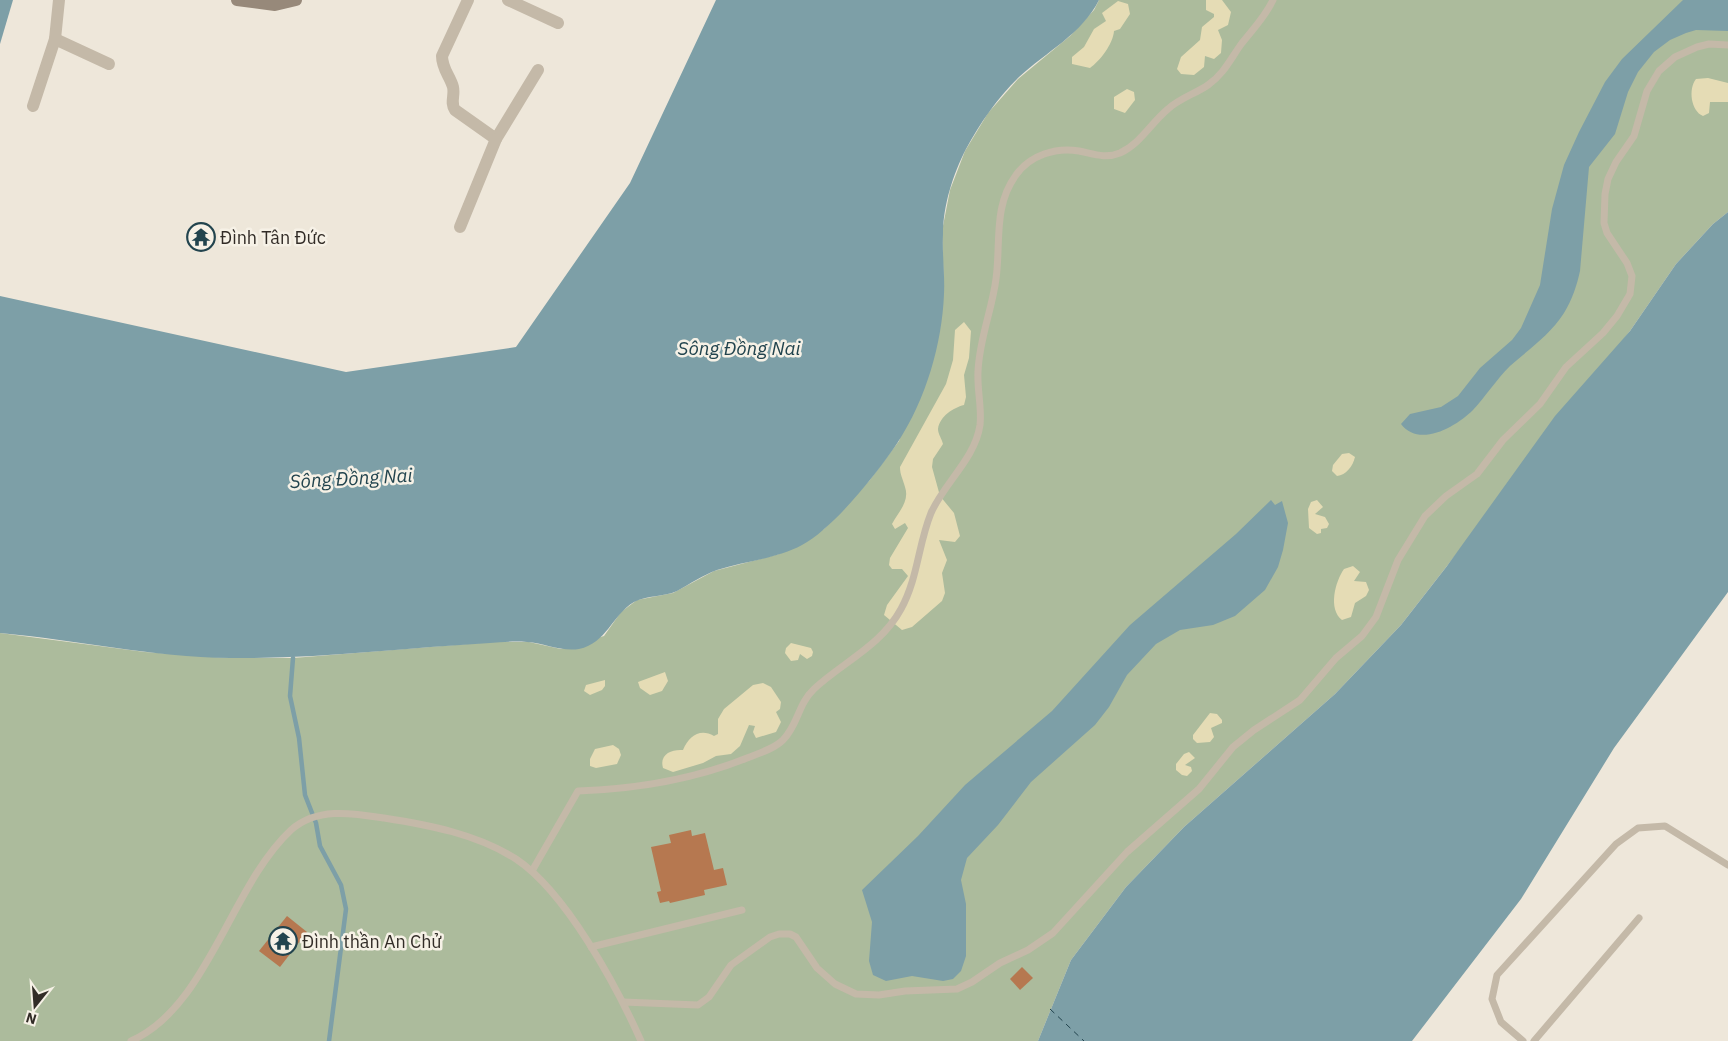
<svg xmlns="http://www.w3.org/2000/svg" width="1728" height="1041" viewBox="0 0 1728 1041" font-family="'IBM Plex Sans',sans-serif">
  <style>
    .green { fill: #acbb9c }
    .sand { fill: #e5dcb5 }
    .water { fill: #7d9fa7 }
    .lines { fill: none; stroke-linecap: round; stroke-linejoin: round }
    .stream { stroke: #7d9fa7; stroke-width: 4.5 }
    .ferry { stroke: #22444e; stroke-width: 1; stroke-dasharray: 6 5; stroke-linecap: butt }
    .building { fill: #b67850 }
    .lane { stroke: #c4b9a8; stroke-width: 7 }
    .street { stroke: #c4b9a8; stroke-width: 12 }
    .secondary { stroke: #97897a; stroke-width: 12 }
    .labels { text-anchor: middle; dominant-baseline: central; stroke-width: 5; stroke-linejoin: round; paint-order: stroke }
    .poi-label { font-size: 18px; fill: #322c27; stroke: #f6f1e6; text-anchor: start }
    .water-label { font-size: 19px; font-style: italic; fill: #22444e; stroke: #f6f1e6 }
  </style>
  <rect width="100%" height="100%" fill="#eee7da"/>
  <path class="green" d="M1099 0H1728V212L1713 224 1676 264 1630 331 1401 625 1335 694 1184 827 1126 887 1071 960 1038 1041H0V633L145 652 226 658H293L492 642H529L561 649 604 636 621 612 637 600 673 593 714 571 779 554 824 529 869 481 899 441 944 292 942 231 950 190 965 151 988 113 1018 79 1070 36 1094 10Z"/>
  <g class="sand">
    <path d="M1206 0H1222L1231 12 1228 25 1218 30 1222 40 1221 53 1214 59 1205 56 1204 67 1194 75 1181 74 1177 69 1181 57 1200 40 1202 27 1214 17V14L1206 10Z"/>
    <path d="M1118 1 1128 4 1130 14 1120 29 1114 31C1113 44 1100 61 1090 68L1072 64V57L1084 47 1094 29 1106 21 1102 13Z"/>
    <path d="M1708 78 1728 83V102H1710L1709 113 1703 116C1691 111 1688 89 1696 79Z"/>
    <path d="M1127 89 1134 92 1135 100 1125 113 1114 109V97Z"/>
    <path d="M964 322 971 331 969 358 964 375 966 397 964 405C953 408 940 416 938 429 938 434 942 439 943 444L933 459 932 467 940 496 954 513 960 536 955 542 939 540 947 560 942 573 945 593 942 601 912 627 902 630 884 615 887 605 908 576 902 569H892L889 565 890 558 908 528 905 523 895 529 892 524C898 512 910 502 905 487 903 479 900 475 900 467L946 384 953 360 955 330Z"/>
    <path d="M1349 453 1355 457C1353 466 1346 475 1337 476L1332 471 1333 465 1342 454Z"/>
    <path d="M1317 500 1323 507 1315 514 1325 517 1329 524 1327 528 1321 529V533L1317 534 1309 528 1308 509 1311 502Z"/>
    <path d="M1353 566 1360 572 1354 581 1366 582 1369 590 1366 596 1355 603 1351 617 1342 620C1328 609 1335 582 1344 569Z"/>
    <path d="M791 643 811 648 813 652 812 656 807 659 800 654 798 660 791 661 785 653 786 648Z"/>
    <path d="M665 672 668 681 662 691 650 695 640 688 638 682Z"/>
    <path d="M605 680V686L602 690 590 695 584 691 586 685Z"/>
    <path d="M763 683 771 687 781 702 780 709 776 712 781 722 776 732 756 738 753 732 755 726 749 725 740 746 731 754 716 756 703 763 673 772 663 768C659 754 672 749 683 750 689 736 700 728 714 736L718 734V719L724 709 753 685Z"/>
    <path d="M1210 713 1217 714 1222 720V723L1211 728 1214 737 1210 742 1197 743 1193 739V735Z"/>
    <path d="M613 745 619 749 621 755 617 764 596 768 590 766V759L595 749Z"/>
    <path d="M1189 752 1195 758 1185 765 1191 767 1192 771 1187 776 1182 775 1176 770V764L1184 754Z"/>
  </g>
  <g class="water">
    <path d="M0 0H13L0 44Z"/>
    <path d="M716 0H1099C1082 34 1046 52 1019 77 998 97 980 123 966 149 953 174 943 206 943 234 942 254 945 274 944 294 942 344 926 399 898 442 878 472 834 528 802 545 776 559 745 561 717 570 703 575 690 584 677 591 664 597 647 595 634 602 612 615 607 643 579 649 562 652 544 643 527 642 515 641 502 642 490 643 403 648 317 659 230 658 152 657 77 640 0 633V296L346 372 516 347 630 183Z"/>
    <path d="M1683 0H1728V31L1696 30 1686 33 1670 40 1654 52 1638 72 1628 92 1615 134 1589 167 1580 271C1577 285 1572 300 1564 313 1550 335 1529 349 1510 366 1496 380 1486 396 1473 410 1456 427 1419 448 1401 424L1410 414 1441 407 1458 396 1480 368 1512 340 1521 328 1540 285 1552 209 1564 165 1579 132 1605 82 1622 59Z"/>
    <path d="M1728 212V592L1614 748 1521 899 1412 1041H1038L1071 960 1126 887 1184 827 1335 694 1401 625 1447 566 1555 416 1630 331 1676 264 1713 224Z"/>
    <path d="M1271 500 1275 505 1282 501 1288 523 1283 550 1278 567 1265 590 1235 616 1213 625 1180 630 1156 644 1127 675 1109 707 1095 725 1031 782 998 825 967 858 961 880 966 904V956L961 971 953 979 943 981 912 976 886 981 873 975 869 961 872 922 862 890 918 836 965 785 1052 711 1130 625 1236 534Z"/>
  </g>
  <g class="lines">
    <path class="stream" d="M293 658 290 696 299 738 305 795 316 823 320 846 341 885 346 909 329 1041"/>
    <path class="ferry" d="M1050 1009 1084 1041"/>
  </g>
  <g class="building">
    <path d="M196 228 210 230 207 247 193 244Z"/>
    <path d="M691 830 692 836 705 833 714 870 723 868 727 885 704 890 705 895 670 903 669 901 660 903 657 892 661 891 651 847 671 843 669 835Z"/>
    <path d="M287 916 307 932 280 967 259 951Z"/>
    <path d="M1022 967 1033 978 1020 990 1010 979Z"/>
  </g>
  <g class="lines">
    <g class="lane">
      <path d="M532 871 578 791C636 789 692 780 747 758 759 753 774 749 783 740 798 725 798 704 814 689 843 662 881 646 901 609 918 578 918 545 931 513 944 483 975 459 980 425 982 408 977 390 978 372 979 340 992 310 996 279 1001 243 993 206 1016 175 1030 155 1056 147 1079 151 1094 154 1105 159 1120 153 1140 144 1151 123 1168 109 1180 98 1195 94 1208 85 1224 74 1231 58 1242 43 1253 29 1265 17 1273 0"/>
      <path d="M591 947 742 910"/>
      <path d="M623 1002 698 1005 709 997 731 965 770 937 779 934H790L796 937 817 968 835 984 856 994 879 995 905 991 957 989 972 982 1000 963 1028 950 1053 933 1127 852 1199 789 1233 747 1254 730 1300 700 1336 658 1362 636 1376 617 1398 560 1425 516 1446 496 1477 474 1503 440 1540 404 1566 367 1603 333 1617 316 1630 294 1632 276 1627 263 1607 233 1604 223 1605 194 1608 179 1616 162 1634 136 1647 91 1659 71 1675 57 1697 47 1709 44 1728 45"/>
      <path d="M131 1041C208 1007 230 887 291 830 317 807 352 813 384 818 429 825 477 834 516 859 566 892 617 987 641 1041"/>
      <path d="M1523 1041 1501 1022 1492 999 1497 975 1616 844 1638 828 1665 826 1728 865"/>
      <path d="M1534 1041 1639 918"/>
    </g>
    <g class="street">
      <path d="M468 0 442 56C442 69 450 76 453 87 455 95 450 103 455 110L496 139 538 70"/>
      <path d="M508 0 558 23"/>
      <path d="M55 39 109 64"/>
      <path d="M33 106 55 39 59 0"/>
      <path d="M460 227 496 139"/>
    </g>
    <path class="secondary" d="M237 0 275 5 296 0"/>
  </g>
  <defs>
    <symbol id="temple-ring" viewBox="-11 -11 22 22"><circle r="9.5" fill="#f6f1e6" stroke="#22444e" stroke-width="1.5"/><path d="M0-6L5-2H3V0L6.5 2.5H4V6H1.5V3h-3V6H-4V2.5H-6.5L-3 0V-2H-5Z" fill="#22444e"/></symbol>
  </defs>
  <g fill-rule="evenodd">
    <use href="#temple-ring" x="185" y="221" width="32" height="32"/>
    <use href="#temple-ring" x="267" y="925" width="32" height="32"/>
  </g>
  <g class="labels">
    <g class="poi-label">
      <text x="220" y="237">Đình Tân Đức</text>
      <text x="302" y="941">Đình thần An Chử</text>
    </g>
    <g class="water-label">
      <text x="739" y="348">Sông Đồng Nai</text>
      <text transform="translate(351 478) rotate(-3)">Sông Đồng Nai</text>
    </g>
  </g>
  <g transform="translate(35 1006) rotate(197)" stroke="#f6f1e6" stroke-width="4" paint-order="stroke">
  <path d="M0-4L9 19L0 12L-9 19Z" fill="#322c27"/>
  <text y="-8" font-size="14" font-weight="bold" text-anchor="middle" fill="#322c27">N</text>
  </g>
</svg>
